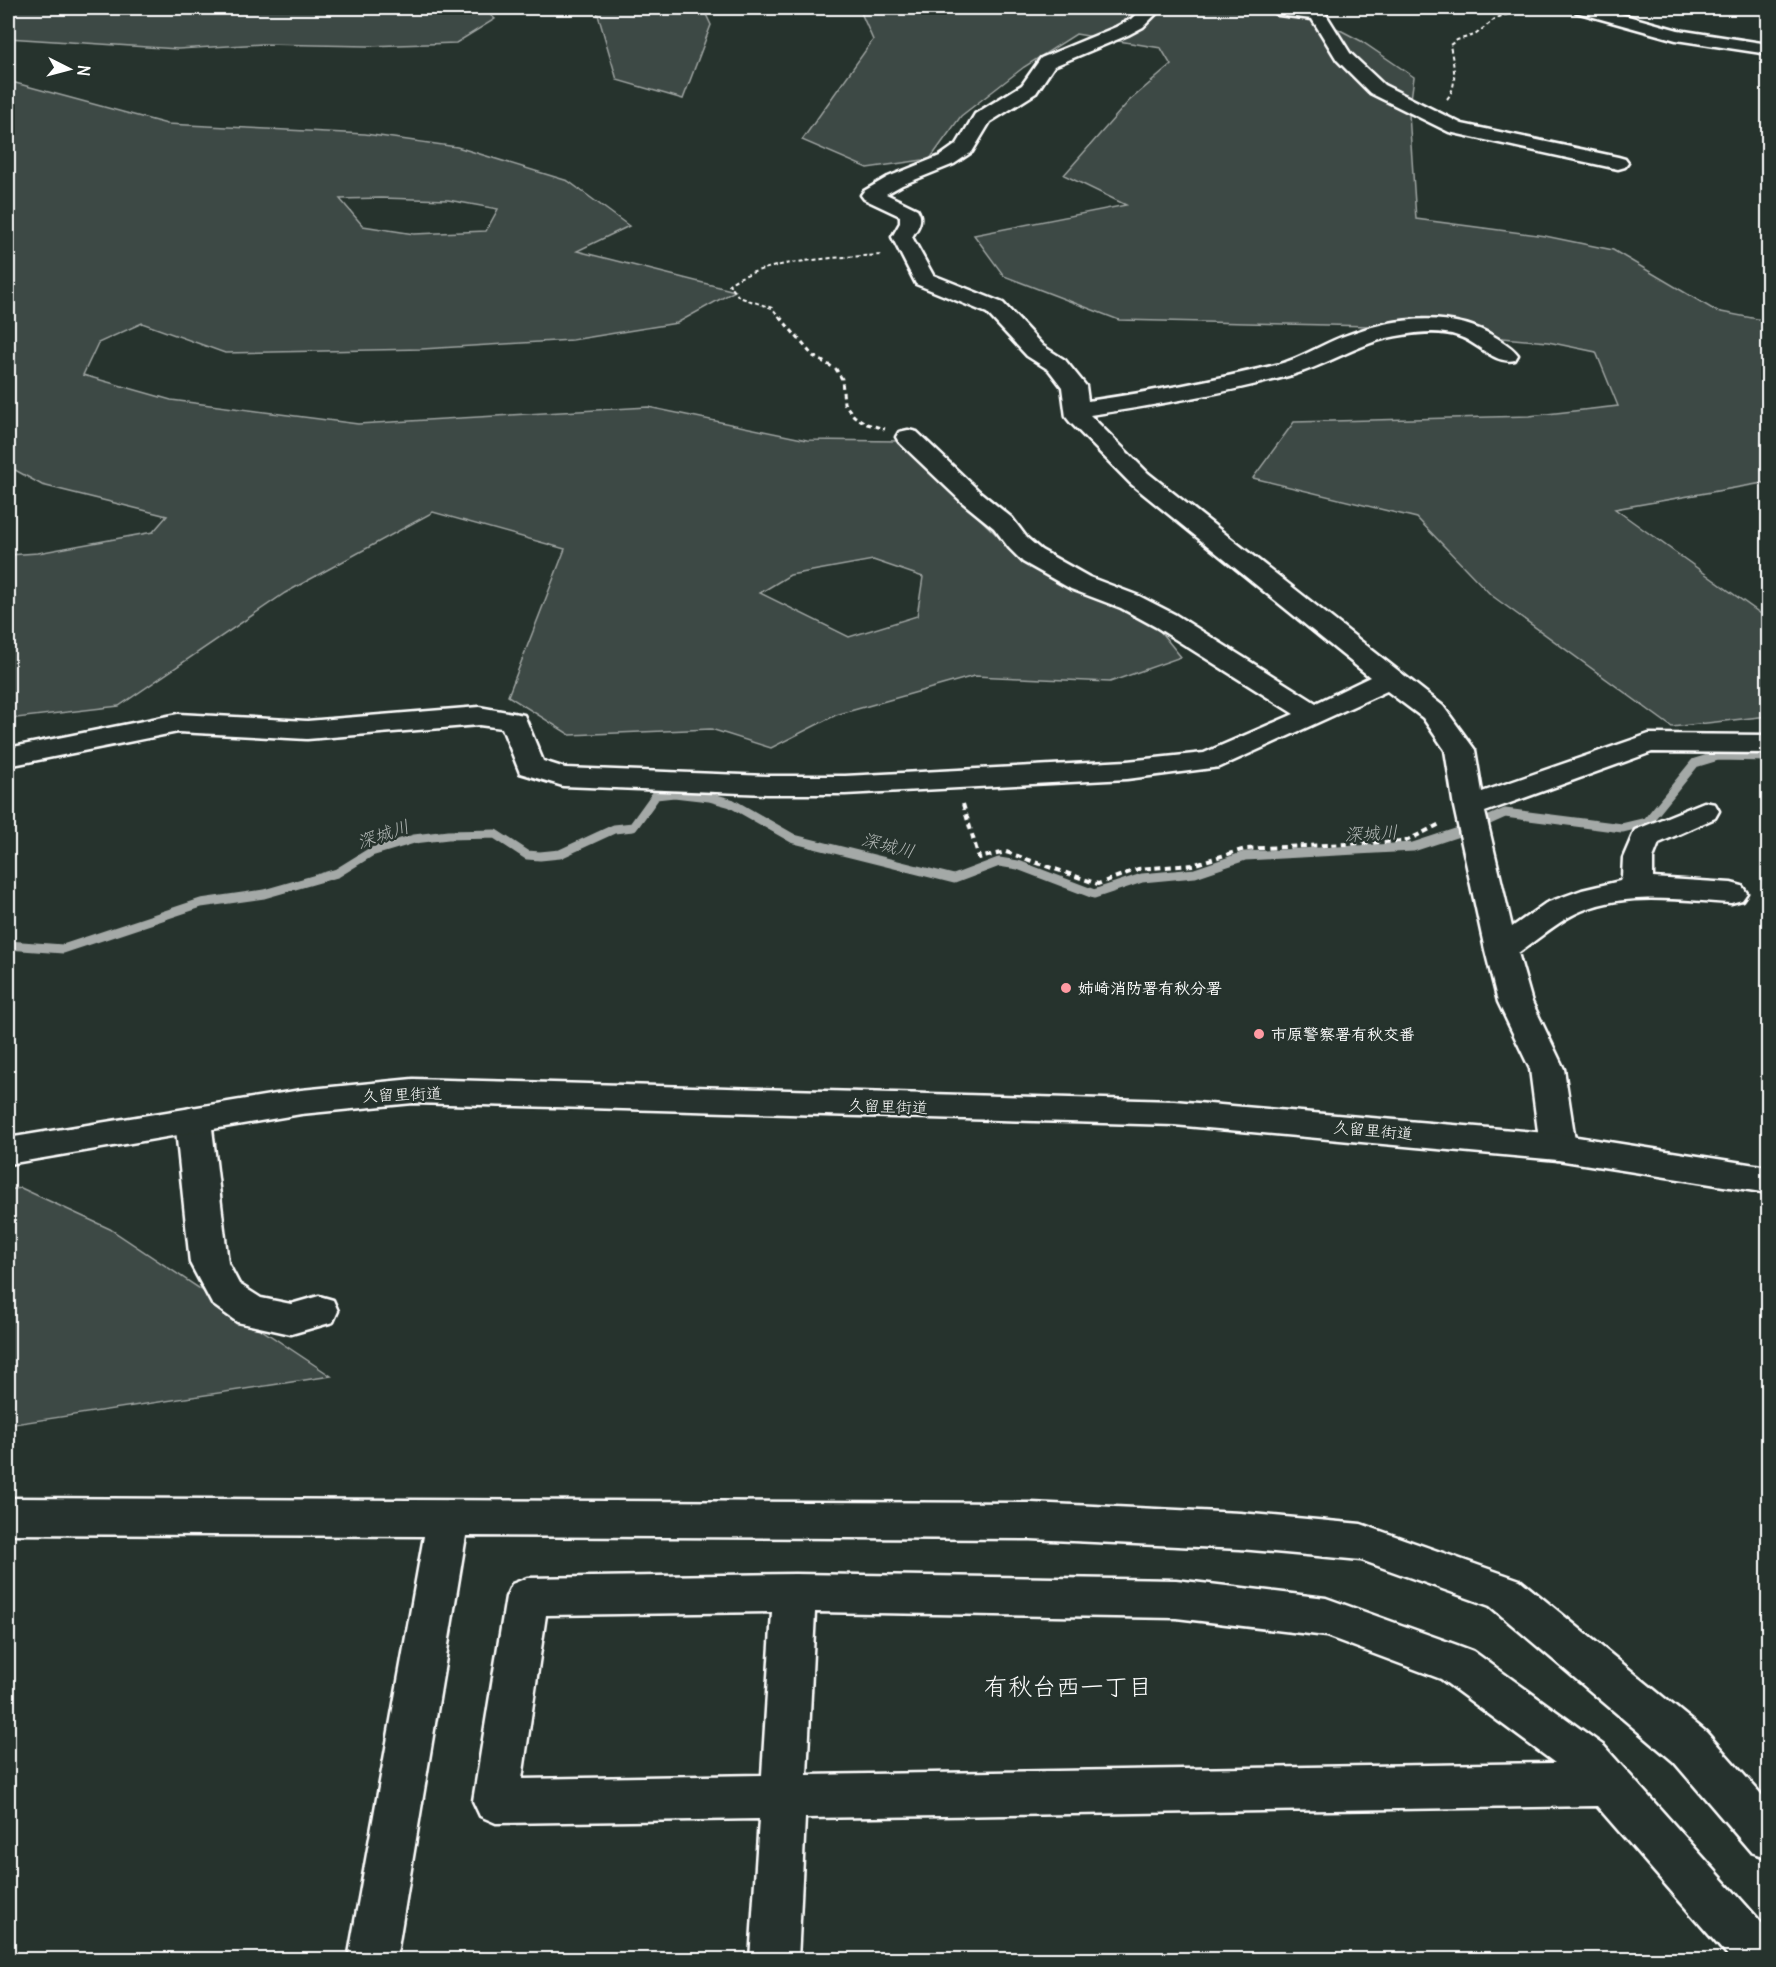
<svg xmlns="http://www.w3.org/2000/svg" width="1776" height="1967" viewBox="0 0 1776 1967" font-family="Delius,'Klee One',sans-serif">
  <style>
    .green { fill: #3e4944; stroke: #9ea4a2; stroke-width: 1.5; fill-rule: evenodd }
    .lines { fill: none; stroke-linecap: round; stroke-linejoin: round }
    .stream { stroke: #a4a9a7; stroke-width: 9 }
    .minor-casing { stroke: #fff; stroke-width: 5 }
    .primary-casing { stroke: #fff; stroke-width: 5 }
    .path-far2 { stroke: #fff; stroke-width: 2; stroke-dasharray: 4 3; stroke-linecap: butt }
    .path-far1 { stroke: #fff; stroke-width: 3; stroke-dasharray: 4.5 4; stroke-linecap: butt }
    .path { stroke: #fff; stroke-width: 4; stroke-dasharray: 6 4.5; stroke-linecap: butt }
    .minor { fill: #26332d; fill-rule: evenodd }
    .primary { fill: #26332d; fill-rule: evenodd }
    .poi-dot { fill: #ff9aa2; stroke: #26332d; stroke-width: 2 }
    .labels { text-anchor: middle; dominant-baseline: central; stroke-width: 4.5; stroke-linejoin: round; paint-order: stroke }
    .poi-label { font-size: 16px; font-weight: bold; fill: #fff; stroke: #26332d; text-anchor: start }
    .street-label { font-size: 16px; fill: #fff; stroke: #26332d }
    .water-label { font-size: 18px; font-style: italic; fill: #b3b8b6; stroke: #26332d }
    .near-quarter-label { font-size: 24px; fill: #fff; stroke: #26332d }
  </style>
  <rect width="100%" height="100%" fill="#26332d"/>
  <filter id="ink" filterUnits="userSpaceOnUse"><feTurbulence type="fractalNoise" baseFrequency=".0167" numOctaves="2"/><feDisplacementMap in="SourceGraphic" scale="12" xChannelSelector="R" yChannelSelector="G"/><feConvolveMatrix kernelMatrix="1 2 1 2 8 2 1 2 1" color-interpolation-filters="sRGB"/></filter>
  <g filter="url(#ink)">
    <g class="green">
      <path d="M8 8H482L495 19 456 43 368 46 262 44 178 49 8 38Z"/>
      <path d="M596 8H703L711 25 683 99 617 80Z"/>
      <path d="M859 8H1298L1361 41 1414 77 1409 114 1416 219 1545 236 1613 250 1716 311 1768 321V482L1615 509 1768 619V716L1672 727 1491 595 1417 518 1253 478 1294 422 1529 416 1618 406 1596 352 1548 342 1370 326 1119 320 1004 276 974 235 1126 205 1064 175 1129 101 1171 65 1161 48 1076 34 1024 67 961 116 930 159 867 168 802 140 873 40Z"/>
      <path d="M8 81 167 124 365 134 457 147 568 181 629 226 577 251 735 291 677 323 572 340 422 349 225 353 142 323 98 343 83 375 171 400 358 424 648 407 807 440 900 441 1010 548 1155 625 1181 657 1110 682 974 676 836 715 771 748 711 729 570 735 508 696 565 549 433 512 285 593 119 706 8 719V555L38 553 153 532 167 516 42 485 8 466ZM381 198 448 200 498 209 486 231 414 234 363 226 340 199ZM873 560 923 577 917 616 849 637 760 593 790 575Z"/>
      <path d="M21 1188 110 1229 331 1376 8 1425V1190Z"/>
    </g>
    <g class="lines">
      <path class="stream" d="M8 945 63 949 201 903 264 894 337 873 371 852 414 839 448 835 495 834 527 855 540 856 560 854 614 829 633 827 656 795 674 793 709 797 731 803 794 839 954 879 999 862 1018 865 1094 894 1142 878 1195 873 1245 856 1413 847 1474 827 1505 813 1622 828 1647 822 1695 763 1718 756 1768 757"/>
      <defs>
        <g id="minor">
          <path d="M1143 8H1162L1143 27 1128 35 1054 66 1036 93 990 122 972 152 954 164 902 185 886 194 917 209C924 219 918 228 912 237L933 275 1003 303 1043 346 1065 360 1086 386 1088 401C1151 392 1214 380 1276 365 1301 359 1323 343 1347 335 1395 317 1453 310 1497 338 1505 343 1513 348 1518 355L1515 360C1494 365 1478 342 1458 336 1441 330 1421 332 1403 335 1363 340 1331 364 1292 375 1226 393 1157 405 1090 415L1148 473 1443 706 1475 750 1482 792 1649 734 1768 735V753L1652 752 1485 812 1512 927 1546 903 1582 890 1620 881 1622 877 1623 858 1635 830 1704 802 1715 804 1719 811 1715 818 1659 843 1653 858V878L1731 883 1742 886 1747 893 1742 900 1731 903C1677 900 1617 889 1567 918 1550 928 1534 942 1518 953L1532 1002 1564 1069 1576 1147 1571 1156 1558 1160 1545 1156 1540 1147 1530 1069 1498 1002 1485 950 1454 807 1445 750 1423 718 1387 691 1220 767 1127 779 845 794H767L563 786 520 773 502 728 479 725 307 739 178 732 8 766V748L178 714 307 721 479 707 524 715 543 761 565 768 767 776H845L1127 761 1204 753 1294 714 1156 627 1121 608 1071 589 1023 562 1009 548 994 528 962 502 899 442 896 437 899 432 908 430 917 432 980 492 1012 518 1027 538 1041 550 1089 577 1139 596 1176 615 1316 703 1370 677 1130 483 1070 422 1066 417 1062 387 1049 370 1027 356 987 313 916 284 892 237 900 223V216L864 199 861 195 864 191 888 177 940 156 957 144 975 114 1022 85 1041 58 1116 27 1131 19Z"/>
          <path d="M1270 8H1322L1350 53 1384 85 1462 124 1618 157 1625 159 1628 163 1625 167 1618 169 1449 132 1370 93 1337 60 1312 19 1278 15Z"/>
          <path d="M1573 8H1599L1678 30 1768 44V54L1676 40 1576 12Z"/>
          <path d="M193 1107 205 1111 211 1120 228 1263 239 1284 261 1298 291 1304 319 1296 333 1300 338 1311 333 1322 291 1334 237 1322 212 1304 190 1263 175 1120 181 1111Z"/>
          <path d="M8 1498 1031 1503 1240 1513 1361 1524 1520 1580 1706 1732 1768 1802V1858L1751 1852 1674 1762 1490 1606 1361 1560 1240 1549 1031 1539 466 1536 396 1960H348L424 1536 8 1534Z"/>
          <path d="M795 1574 1176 1580 1326 1598 1457 1645 1473 1651 1604 1746 1768 1930V1960H1731L1597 1806 805 1818 798 1960H750L759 1819 496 1823 480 1816 473 1801 506 1597 512 1584 527 1578ZM772 1612 762 1775 522 1779 546 1615ZM815 1612 1176 1618 1326 1636 1441 1679 1555 1763 807 1775Z"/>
        </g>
        <path id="primary" d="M413 1079 1174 1101 1558 1134 1768 1167V1193L1558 1160 1174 1125 413 1103 301 1114 8 1164V1138L301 1090Z"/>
      </defs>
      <use href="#minor" class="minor-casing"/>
      <use href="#primary" class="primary-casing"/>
      <g class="path-far2">
        <path d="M1447 99C1459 85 1453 62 1450 45L1457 40 1475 35 1496 18 1526 8"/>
        <path d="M781 319 772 308 739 297 729 284C763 260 841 257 883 255"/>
      </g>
      <path class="path-far1" d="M780 317 813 356 836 369 842 379 844 403 854 416 867 424 885 429"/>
      <path class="path" d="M963 804 979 858 1006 852 1098 884 1138 869 1192 865 1245 849 1406 841 1442 823"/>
      <use href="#minor" class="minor"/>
      <use href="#primary" class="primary"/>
    </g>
  </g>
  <g class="poi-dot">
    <circle cx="1066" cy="988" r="6"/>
    <circle cx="1259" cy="1034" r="6"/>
  </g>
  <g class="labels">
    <g class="poi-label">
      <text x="1078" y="988">姉崎消防署有秋分署</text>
      <text x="1271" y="1034">市原警察署有秋交番</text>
    </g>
    <g class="street-label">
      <text transform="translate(402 1094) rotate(-2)">久留里街道</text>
      <text transform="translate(888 1106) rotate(2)">久留里街道</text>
      <text transform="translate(1373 1130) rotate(5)">久留里街道</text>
    </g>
    <g class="water-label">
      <text transform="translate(1371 833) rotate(-3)">深城川</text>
      <text transform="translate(383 834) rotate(-19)">深城川</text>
      <text transform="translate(888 845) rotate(14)">深城川</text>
    </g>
    <g class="near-quarter-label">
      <text x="1068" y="1686">有秋台西一丁目</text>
    </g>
  </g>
  <rect width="1776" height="1967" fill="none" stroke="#26332d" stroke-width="30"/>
  <rect x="15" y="15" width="1746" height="1937" fill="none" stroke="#fff" stroke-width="2" filter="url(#ink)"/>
  <g transform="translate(69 69) rotate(96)" stroke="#26332d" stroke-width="4.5" paint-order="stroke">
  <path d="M0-4.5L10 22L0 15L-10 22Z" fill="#ffffff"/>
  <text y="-9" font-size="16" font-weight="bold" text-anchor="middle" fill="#ffffff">N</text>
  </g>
</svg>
